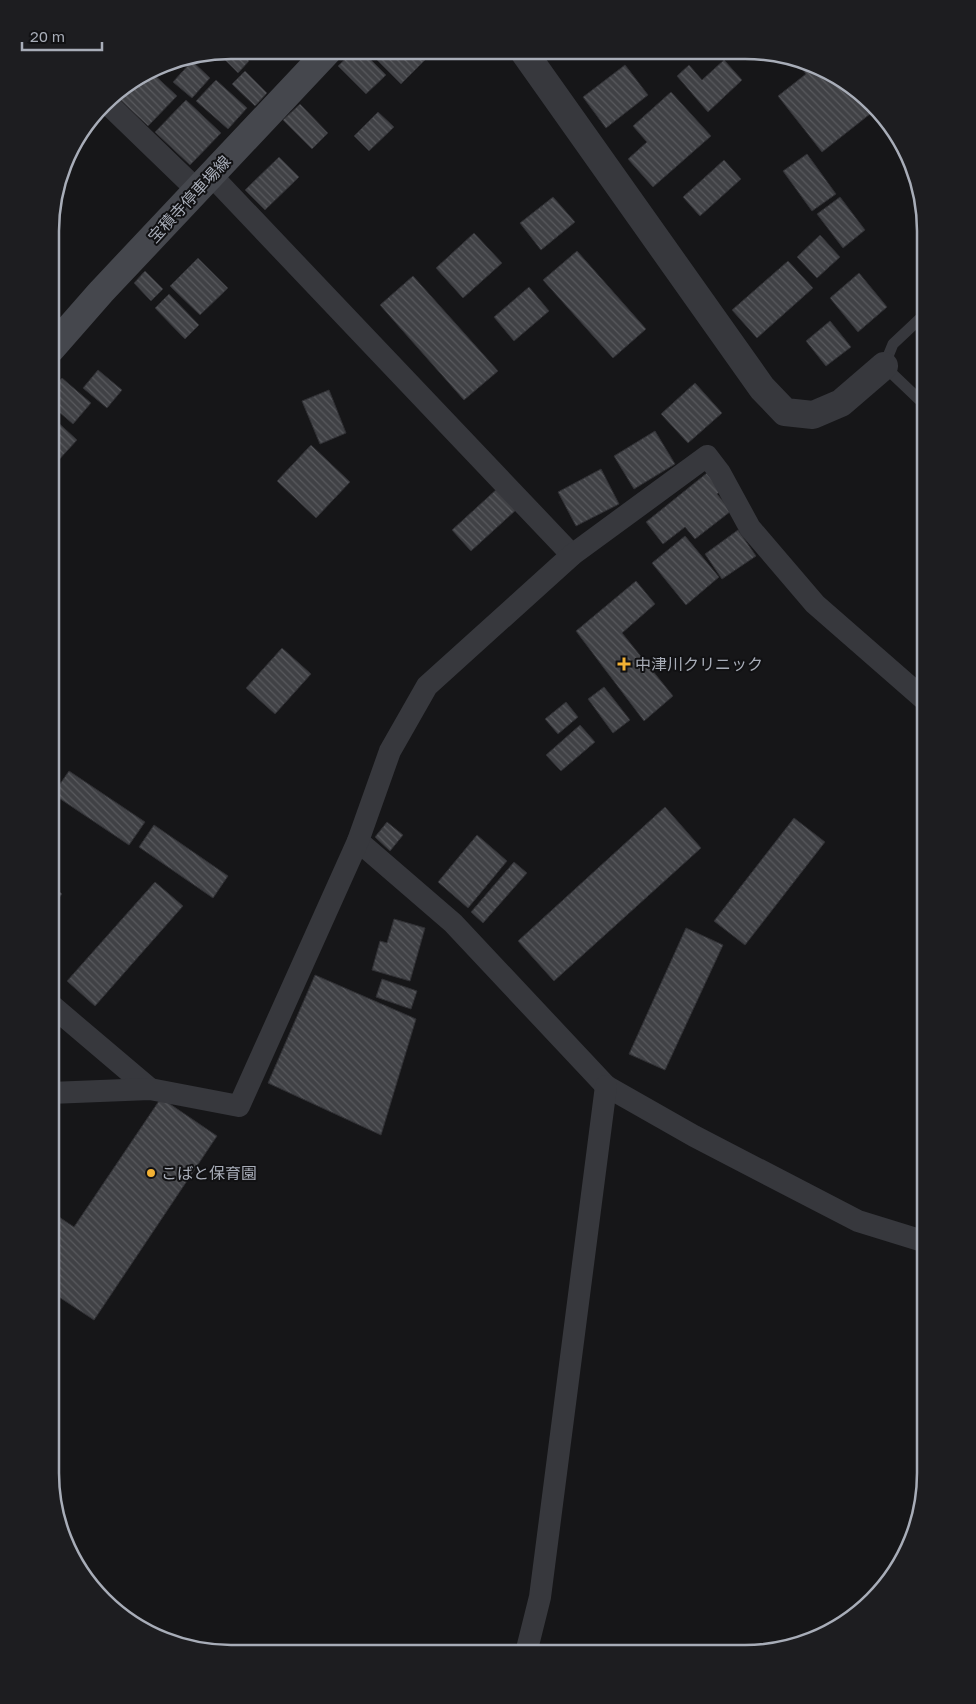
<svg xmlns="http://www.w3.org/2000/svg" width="976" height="1704" viewBox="0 0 976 1704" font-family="'Golos Text','Noto Sans JP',sans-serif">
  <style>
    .building { fill: url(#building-back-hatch); stroke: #303034 }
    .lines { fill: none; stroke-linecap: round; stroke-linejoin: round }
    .service { stroke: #37383d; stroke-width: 11 }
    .minor { stroke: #37383d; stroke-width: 22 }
    .tertiary { stroke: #37383d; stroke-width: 28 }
    .secondary { stroke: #45474d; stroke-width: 28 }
    .poi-dot { fill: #f2b134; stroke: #111113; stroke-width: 2 }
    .labels { text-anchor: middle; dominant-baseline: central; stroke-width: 4; stroke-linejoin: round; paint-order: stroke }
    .street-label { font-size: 16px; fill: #a8adb8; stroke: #111113 }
    .poi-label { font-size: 16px; fill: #a8adb8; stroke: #111113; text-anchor: start }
    .rim { fill: none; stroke: #a8adb8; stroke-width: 2.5 }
  </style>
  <defs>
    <pattern id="building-back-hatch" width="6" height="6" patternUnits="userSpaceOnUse" patternTransform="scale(1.25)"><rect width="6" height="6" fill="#404145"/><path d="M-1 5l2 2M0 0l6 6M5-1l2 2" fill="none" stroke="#595a5e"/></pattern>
  </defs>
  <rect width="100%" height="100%" fill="#161618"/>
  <g class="building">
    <path d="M230 50H237L249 61 238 73 219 54 220 52Z"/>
    <path d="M248 50H268L258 60Z"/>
    <path d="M354 51H362L386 75 366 94 338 66Z"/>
    <path d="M378 51H416L425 60 401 84 373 56Z"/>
    <path d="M724 60 742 80 708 112 677 76 689 65 702 80Z"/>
    <path d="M192 61 210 78 192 98 173 82Z"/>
    <path d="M797 62 864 95 875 110 822 152 778 96 806 74Z"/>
    <path d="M625 65 648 95 606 128 583 97Z"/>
    <path d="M150 71 177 96 148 126 114 94Z"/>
    <path d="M245 71 267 93 255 106 232 84Z"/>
    <path d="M216 80 247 108 228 129 196 101Z"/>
    <path d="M671 92 711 136 653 187 628 159 647 142 633 126Z"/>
    <path d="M186 100 221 133 190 165 155 132Z"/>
    <path d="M300 104 328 133 312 149 283 120Z"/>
    <path d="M378 112 394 127 369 151 354 136Z"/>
    <path d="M807 154 836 194 812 211 783 171Z"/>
    <path d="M279 157 299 177 265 210 245 190Z"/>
    <path d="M724 160 741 179 700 216 683 197Z"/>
    <path d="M553 197 575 222 541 250 520 223Z"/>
    <path d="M840 197 865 230 843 248 817 214Z"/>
    <path d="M474 233 502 263 463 298 436 268Z"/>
    <path d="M820 235 840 257 817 278 797 257Z"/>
    <path d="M577 251 646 329 613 358 543 280Z"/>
    <path d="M198 258 228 288 200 315 170 286Z"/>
    <path d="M788 261 813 288 757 338 732 310Z"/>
    <path d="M145 271 163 289 151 301 134 283Z"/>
    <path d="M859 273 887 307 858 332 830 298Z"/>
    <path d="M413 276 498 371 464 400 380 305Z"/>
    <path d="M529 287 549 311 514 341 494 317Z"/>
    <path d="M169 294 199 325 185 339 155 308Z"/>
    <path d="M830 321 851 347 826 366 806 341Z"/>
    <path d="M98 370 122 390 107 408 83 388Z"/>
    <path d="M62 378 91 403 73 424 51 405V390Z"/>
    <path d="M695 383 722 413 688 443 661 414Z"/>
    <path d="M329 390 346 433 320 444 302 401Z"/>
    <path d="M53 418 77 440 55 464 51 461V420Z"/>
    <path d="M655 431 675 464 634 489 614 456Z"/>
    <path d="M311 445 350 482 316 518 277 481Z"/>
    <path d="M601 469 619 504 576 526 558 492Z"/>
    <path d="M707 473 721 491 717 494 731 511 695 539 685 527 663 544 646 522Z"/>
    <path d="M498 488 517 509 471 551 452 530Z"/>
    <path d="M738 530 756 556 722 579 705 554Z"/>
    <path d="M685 536 719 577 686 605 652 563Z"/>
    <path d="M636 581 655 604 622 633 673 696 644 721 576 631Z"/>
    <path d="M282 648 311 674 275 714 246 688Z"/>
    <path d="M604 687 630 720 613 733 588 699Z"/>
    <path d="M566 702 578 717 558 734 545 719Z"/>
    <path d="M580 725 595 742 561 771 546 755Z"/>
    <path d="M69 771 145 822 129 845 53 794Z"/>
    <path d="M665 807 701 848 554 981 518 941Z"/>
    <path d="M794 818 825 842 745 945 714 921Z"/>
    <path d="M387 822 403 835 390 851 375 837Z"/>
    <path d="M154 825 228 876 213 898 139 847Z"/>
    <path d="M477 835 507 861 468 908 438 882Z"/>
    <path d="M514 862 527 873 483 923 471 912Z"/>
    <path d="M155 882 183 906 95 1006 67 981Z"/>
    <path d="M51 884 62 894 51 907Z"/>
    <path d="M394 919 425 928 410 981 372 970 380 941 387 943Z"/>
    <path d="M686 928 723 945 665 1070 629 1054Z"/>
    <path d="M315 975 416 1019 381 1135 268 1083Z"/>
    <path d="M382 979 417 991 411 1009 376 997Z"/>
    <path d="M161 1098 217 1136 94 1320 50 1291V1211L74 1227Z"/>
  </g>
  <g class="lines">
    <path class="service" d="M926 406 884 366 893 344 926 313"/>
    <g class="minor">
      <path d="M106 102 197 190"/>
      <path d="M211 175 572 555"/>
      <path d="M358 841 453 923 606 1086 694 1136 858 1221 926 1242"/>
      <path d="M51 1005 150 1089"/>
      <path d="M50 1093 150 1089 239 1106 358 841 390 751 427 686 572 555 707 456 720 473 750 528 815 604 926 701"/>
      <path d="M526 1653 540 1597 606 1086"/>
    </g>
    <path class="tertiary" d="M524 52 762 388 785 412 813 415 841 403 884 366"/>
    <path class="secondary" d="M51 349 101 292 328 51"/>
  </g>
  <g class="poi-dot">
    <path d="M621.5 656.5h5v5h5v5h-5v5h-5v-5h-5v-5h5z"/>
    <circle cx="151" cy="1173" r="5"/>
  </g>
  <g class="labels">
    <g class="street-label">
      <text transform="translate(189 199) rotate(-47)">宝積寺停車場線</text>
    </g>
    <g class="poi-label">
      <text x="635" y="664">中津川クリニック</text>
      <text x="161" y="1173">こばと保育園</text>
    </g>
  </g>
  <path d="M0 0H976V1704H0ZM231 59H745A172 172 0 0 1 917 231V1473A172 172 0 0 1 745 1645H231A172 172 0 0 1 59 1473V231A172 172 0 0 1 231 59Z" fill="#1d1d20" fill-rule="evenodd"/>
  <path class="rim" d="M231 59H745A172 172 0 0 1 917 231V1473A172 172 0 0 1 745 1645H231A172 172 0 0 1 59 1473V231A172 172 0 0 1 231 59Z"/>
  <path d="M22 42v8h80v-8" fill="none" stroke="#a8adb8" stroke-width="2.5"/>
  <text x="30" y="42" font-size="15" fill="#a8adb8" stroke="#111113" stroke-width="4" paint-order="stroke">20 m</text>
</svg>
